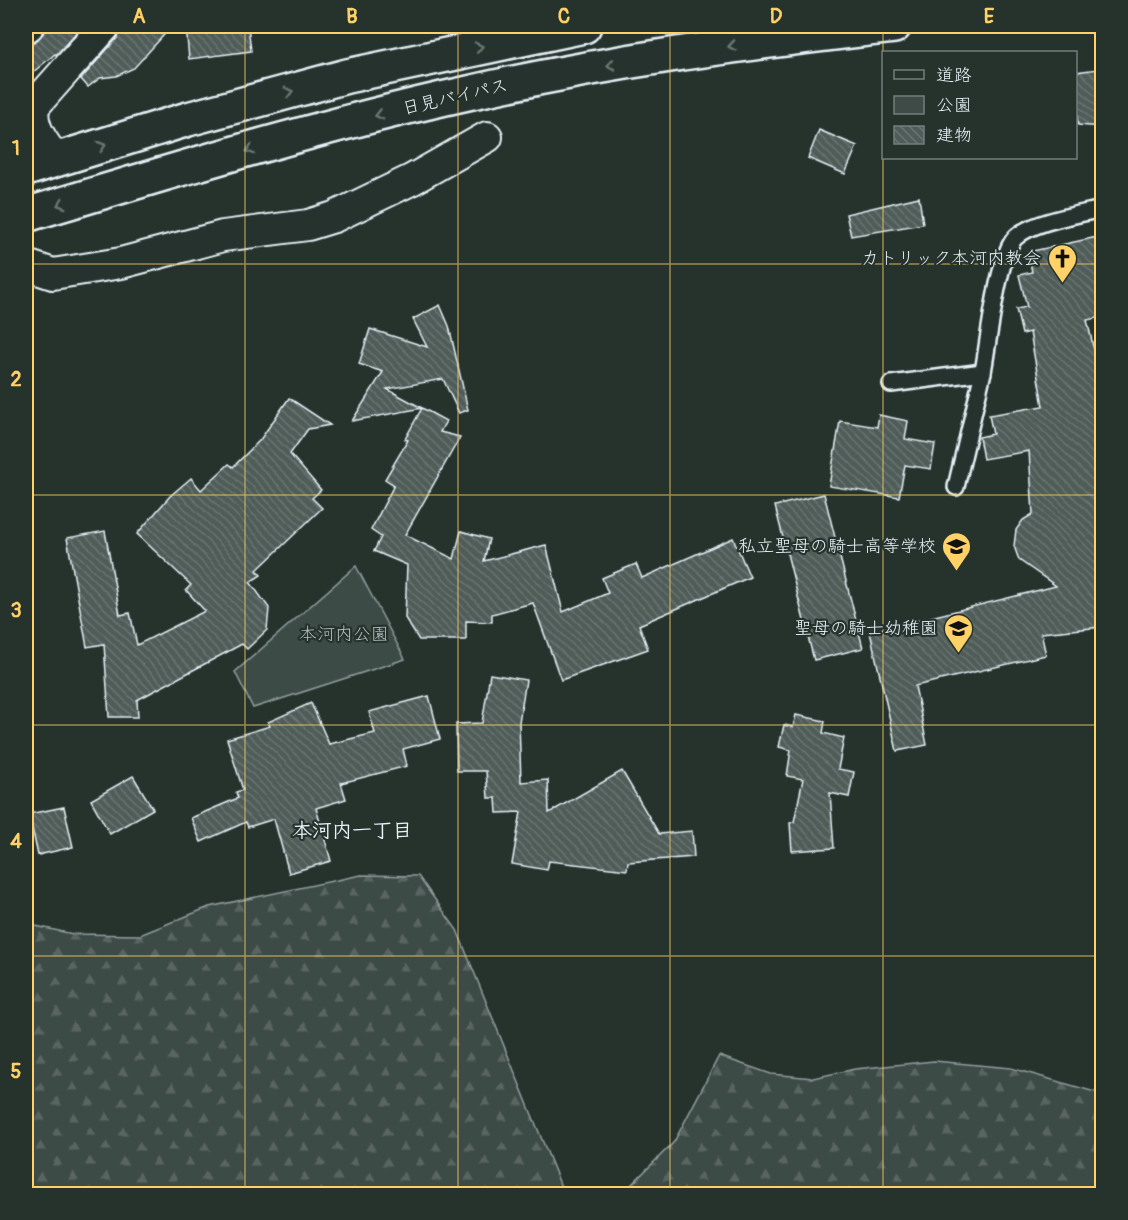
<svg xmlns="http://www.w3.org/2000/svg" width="1128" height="1220" viewBox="0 0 1128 1220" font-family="Pangolin,'Klee One',sans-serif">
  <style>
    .green { fill: #3e4b47; stroke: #939ea0; stroke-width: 1.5 }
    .forest { fill: url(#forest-firs); stroke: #939ea0; stroke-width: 1.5 }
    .building { fill: url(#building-back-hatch); stroke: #e8f1f8; stroke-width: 1.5 }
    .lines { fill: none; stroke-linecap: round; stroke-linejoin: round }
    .lane-casing { stroke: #e8f1f8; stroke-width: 20 }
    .street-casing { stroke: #e8f1f8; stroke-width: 34 }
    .highway-casing { stroke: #e8f1f8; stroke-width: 38 }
    .lane { stroke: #26332d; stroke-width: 15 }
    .street { stroke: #26332d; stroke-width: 30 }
    .highway { stroke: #26332d; stroke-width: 33 }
    .oneway { stroke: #6a7674 }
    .grid { fill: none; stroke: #ffd166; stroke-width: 1.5; stroke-opacity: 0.55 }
    .labels { text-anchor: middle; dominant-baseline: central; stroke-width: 4.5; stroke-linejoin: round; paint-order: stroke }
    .street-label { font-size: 18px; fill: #e8f1f8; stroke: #26332d }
    .poi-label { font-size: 18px; fill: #e8f1f8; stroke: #26332d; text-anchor: end }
    .park-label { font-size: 18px; fill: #b5bfc3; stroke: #26332d }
    .neighbourhood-label { font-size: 20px; font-weight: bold; fill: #e8f1f8; stroke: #26332d }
    .neatline { fill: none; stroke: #ffd166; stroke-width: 2 }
    .grid-label { font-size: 20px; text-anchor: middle; font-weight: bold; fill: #ffd166 }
  </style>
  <defs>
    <pattern id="forest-firs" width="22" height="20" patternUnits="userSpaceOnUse" patternTransform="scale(1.5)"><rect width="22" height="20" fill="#3e4b47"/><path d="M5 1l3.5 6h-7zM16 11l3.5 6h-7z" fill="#5a6562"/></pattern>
    <pattern id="building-back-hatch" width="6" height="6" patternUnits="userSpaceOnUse" patternTransform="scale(1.5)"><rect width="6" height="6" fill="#505c59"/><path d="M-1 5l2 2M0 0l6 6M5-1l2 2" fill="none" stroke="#697472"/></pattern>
  </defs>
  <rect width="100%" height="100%" fill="#26332d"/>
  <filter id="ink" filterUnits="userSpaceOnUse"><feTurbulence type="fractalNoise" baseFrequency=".0167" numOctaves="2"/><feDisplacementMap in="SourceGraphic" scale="12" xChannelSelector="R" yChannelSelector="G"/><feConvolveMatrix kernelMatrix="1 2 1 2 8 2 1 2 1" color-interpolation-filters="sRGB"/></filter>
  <g filter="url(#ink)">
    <path class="green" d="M356 566 405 659 253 708 235 672Z"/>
    <g class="forest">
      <path d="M361 875 418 876 457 930 564 1194H26V924L73 934 140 935 209 907Z"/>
      <path d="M719 1056 771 1074 813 1078 855 1069 934 1061 1011 1068 1102 1094V1194H622L674 1142Z"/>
    </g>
    <g class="building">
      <path d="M50 26H82L56 55 55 54 26 78V46L36 41Z"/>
      <path d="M122 26H172L134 68 116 76 100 78 88 87 81 79 118 37Z"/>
      <path d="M186 26H248L251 51 189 59Z"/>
      <path d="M1098 69 1099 73 1102 72V127L1078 125 1076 106V72Z"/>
      <path d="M819 130 857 146 845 174 808 158Z"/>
      <path d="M919 197 923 224 851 236 846 214Z"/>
      <path d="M1102 236V317L1087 320 1098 367 1102 366V627L1041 633 1046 655 915 686 927 745 897 751 870 632 1056 586 1019 560 1014 546 1016 530 1023 520 1033 514 1029 451 983 459 979 437 993 434 989 415 1043 406 1030 332 1022 334 1016 309 1027 307 1019 275 1032 272 1028 252Z"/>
      <path d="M440 305 449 326 468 410 459 413 443 379 387 389 446 421 440 432 460 437 405 535 454 559 461 531 489 539 484 561 546 545 563 612 608 593 602 578 636 564 642 578 733 538 750 577 639 625 648 649 561 680 533 603 492 614V622L466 621V640H419L405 618 407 565 374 551 381 537 371 530 394 485 385 479 408 440 405 439 422 408 352 421 383 372 359 364 370 329 427 347 413 319Z"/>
      <path d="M289 398 330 425 308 429 290 454 321 490 312 498 322 508 257 570 261 575 250 582 269 608 267 630 247 649 242 644 137 700 138 717H109L104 644 87 647 67 538 105 531 120 615 130 613 137 645 205 611 186 590 191 585 137 534 170 496 191 478 201 490 229 464 233 467 260 440Z"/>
      <path d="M879 415 908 421 905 439 935 444 931 469 905 465 899 497 829 486 840 421 877 427Z"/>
      <path d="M824 494 863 648 814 660 775 506Z"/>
      <path d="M490 674 526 680 519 722 521 782 548 780 549 813 622 771 659 834 692 831 694 857 628 862 627 870 549 861 547 870 512 864 521 812 497 813 496 798H488L486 771H457L456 724 482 723Z"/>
      <path d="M429 696 440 739 403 749 407 766 341 783 346 799 316 808 331 861 289 873 274 819 248 827 246 822 201 842 191 818 238 798 236 792 243 790 227 739 270 726 268 722 311 703 329 744 375 733 369 712Z"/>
      <path d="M796 715 825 721 823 733 844 738 838 769 854 772 849 797 830 793 834 848 792 851 790 823 794 822 803 779 787 776 791 750 779 747 784 725 793 727Z"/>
      <path d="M133 776 153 809 110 834 91 800Z"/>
      <path d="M64 807 73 847 38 855 29 814Z"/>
    </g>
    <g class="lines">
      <defs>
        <g id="lane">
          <path d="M891 384 983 372C988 345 998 255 1015 238 1030 222 1081 214 1102 209"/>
          <path d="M956 487 983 372"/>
        </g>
        <g id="street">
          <path d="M26 27 28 26"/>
          <path d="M56 160C45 144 30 128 34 106L105 26"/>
          <path d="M26 269 32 267 53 274 121 263 223 236 308 225 334 217 413 179 487 137"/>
        </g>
        <g id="highway">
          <path d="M26 169 188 119 347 76 584 26"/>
          <path d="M26 215C172 171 319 126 468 93 608 61 751 42 894 26"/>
        </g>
      </defs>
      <use href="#lane" class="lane-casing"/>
      <use href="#street" class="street-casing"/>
      <use href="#highway" class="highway-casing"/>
      <use href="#lane" class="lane"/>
      <use href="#street" class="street"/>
      <use href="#highway" class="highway"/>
    </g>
    <defs><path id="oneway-chevron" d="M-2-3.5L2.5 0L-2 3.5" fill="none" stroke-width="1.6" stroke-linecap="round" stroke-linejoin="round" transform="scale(1.5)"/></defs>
    <g class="oneway">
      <use href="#oneway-chevron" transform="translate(732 46) rotate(171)"/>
      <use href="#oneway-chevron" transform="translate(479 47) rotate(-12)"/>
      <use href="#oneway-chevron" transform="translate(611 65) rotate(169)"/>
      <use href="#oneway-chevron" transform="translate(289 92) rotate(-15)"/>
      <use href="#oneway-chevron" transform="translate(379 115) rotate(166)"/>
      <use href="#oneway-chevron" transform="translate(102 146) rotate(-17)"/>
      <use href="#oneway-chevron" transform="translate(250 150) rotate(163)"/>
      <use href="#oneway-chevron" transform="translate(61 204) rotate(163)"/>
    </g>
  </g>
  <path class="grid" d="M245 26V1194M458 26V1194M670 26V1194M883 26V1194M26 264H1102M26 495H1102M26 725H1102M26 956H1102"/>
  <defs>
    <symbol id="church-pin" viewBox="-11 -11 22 30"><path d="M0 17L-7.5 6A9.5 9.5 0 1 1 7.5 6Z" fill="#ffd166" stroke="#26332d"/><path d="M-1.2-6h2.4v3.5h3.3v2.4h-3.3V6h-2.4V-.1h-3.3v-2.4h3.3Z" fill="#111"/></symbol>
    <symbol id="school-pin" viewBox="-11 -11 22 30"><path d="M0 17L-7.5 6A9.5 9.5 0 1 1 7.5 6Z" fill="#ffd166" stroke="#26332d"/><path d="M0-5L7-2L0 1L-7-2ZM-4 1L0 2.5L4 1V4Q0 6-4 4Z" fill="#111"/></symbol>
  </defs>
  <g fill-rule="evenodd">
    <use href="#church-pin" x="1046" y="242" width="33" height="45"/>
    <use href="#school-pin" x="940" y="530" width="33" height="45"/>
    <use href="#school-pin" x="942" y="612" width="33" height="45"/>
  </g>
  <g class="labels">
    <g class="street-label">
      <text transform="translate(455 97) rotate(-13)">日見バイパス</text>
    </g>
    <g class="poi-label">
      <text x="1041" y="258">カトリック本河内教会</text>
      <text x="936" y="546">私立聖母の騎士高等学校</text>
      <text x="938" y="628">聖母の騎士幼稚園</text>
    </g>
    <g class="park-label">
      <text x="344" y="634">本河内公園</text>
    </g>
    <g class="neighbourhood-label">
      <text x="352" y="830">本河内一丁目</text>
    </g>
  </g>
  <rect width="1128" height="1220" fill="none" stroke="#26332d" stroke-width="66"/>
  <rect x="882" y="51" width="195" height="108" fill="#26332d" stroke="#747f7e" stroke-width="1.5"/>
  <rect x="894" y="70" width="30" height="9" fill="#26332d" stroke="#747f7e" stroke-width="1.5"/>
  <text x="936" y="81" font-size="18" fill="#e8f1f8">道路</text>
  <rect x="894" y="96" width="30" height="18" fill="#3e4b47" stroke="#747f7e" stroke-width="1.5"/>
  <text x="936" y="111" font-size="18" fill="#e8f1f8">公園</text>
  <rect x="894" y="126" width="30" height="18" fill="url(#building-back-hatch)" stroke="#747f7e" stroke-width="1.5"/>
  <text x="936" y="141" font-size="18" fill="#e8f1f8">建物</text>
  <rect x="33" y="33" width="1062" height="1154" class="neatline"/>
  <g class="grid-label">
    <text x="139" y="23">A</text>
    <text x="352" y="23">B</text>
    <text x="564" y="23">C</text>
    <text x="776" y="23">D</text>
    <text x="989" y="23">E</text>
    <text x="16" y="155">1</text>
    <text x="16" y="386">2</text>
    <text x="16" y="617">3</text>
    <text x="16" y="848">4</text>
    <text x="16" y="1078">5</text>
  </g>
</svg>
